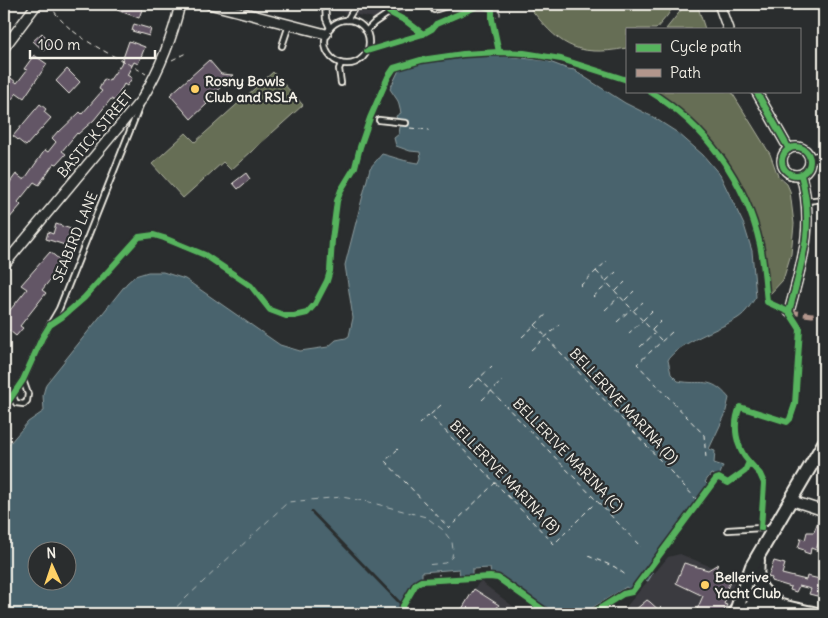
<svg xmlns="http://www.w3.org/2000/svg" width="828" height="618" viewBox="0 0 828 618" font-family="Delius,sans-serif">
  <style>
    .built { fill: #3b3a3f }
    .green { fill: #666e54; stroke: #adb09e }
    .water { fill: #48636d; stroke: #8d9c9e; fill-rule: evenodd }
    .pier { fill: #2a2d2e }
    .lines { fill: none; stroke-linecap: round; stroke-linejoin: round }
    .ferry { stroke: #afb8b7; stroke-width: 1; stroke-dasharray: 6 5; stroke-linecap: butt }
    .building { fill: #635766; stroke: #f4f1e8 }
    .lane-casing { stroke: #f4f1e8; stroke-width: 8 }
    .street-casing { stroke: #f4f1e8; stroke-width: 12 }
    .secondary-casing { stroke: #f4f1e8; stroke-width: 16 }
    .path { stroke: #f4f1e8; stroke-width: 1; stroke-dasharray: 5 4; stroke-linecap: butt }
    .lane { stroke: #2a2d2e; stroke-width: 4.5 }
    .street { stroke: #2a2d2e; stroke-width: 9 }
    .secondary { stroke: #2a2d2e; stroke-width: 12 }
    .quiet { stroke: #b2968c; stroke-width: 5; stroke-dasharray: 10 5; stroke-linecap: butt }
    .cycleway-casing { stroke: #2a2d2e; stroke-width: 9 }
    .cycleway { stroke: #56b35d; stroke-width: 6 }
    .poi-dot { fill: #ffd166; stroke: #2a2d2e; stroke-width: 2 }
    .labels { text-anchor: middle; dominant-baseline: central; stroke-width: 4.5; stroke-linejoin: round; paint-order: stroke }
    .poi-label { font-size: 14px; font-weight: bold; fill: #f4f1e8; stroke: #2a2d2e; text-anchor: start }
    .street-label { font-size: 14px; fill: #f4f1e8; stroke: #2a2d2e }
  </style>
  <rect width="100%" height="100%" fill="#2a2d2e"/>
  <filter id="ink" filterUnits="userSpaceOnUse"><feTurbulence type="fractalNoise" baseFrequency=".02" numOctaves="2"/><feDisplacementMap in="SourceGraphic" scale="10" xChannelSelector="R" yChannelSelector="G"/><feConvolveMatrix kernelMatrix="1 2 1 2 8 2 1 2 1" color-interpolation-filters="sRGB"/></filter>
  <g filter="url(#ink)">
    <g class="built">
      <path d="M298 4H422L385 20Z"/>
      <path d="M680 554 736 577 729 600 766 614H620L668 557Z"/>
      <path d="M480 581 523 614H458Z"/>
    </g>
    <g class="green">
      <path d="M527 4H675L667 16 656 29H627V48C574 58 558 44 527 4Z"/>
      <path d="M686 4H697L705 29H666Z"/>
      <path d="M273 72 303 105 231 170 223 162 183 198 152 164 186 133 195 142Z"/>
      <path d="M654 91H731L770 154 778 176 787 184 790 191 794 224 791 254 783 280 770 294 768 293C766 277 766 260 762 244 747 180 709 127 654 91Z"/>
    </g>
    <path class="water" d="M497 55 547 61 568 69 575 70V71L625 103 653 117 678 133 703 155 720 175 744 225 752 251 756 297C751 304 746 313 738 318 721 329 677 343 668 360L671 374 678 381C702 386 710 375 729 398L725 415 709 449 715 451 714 463 723 466 719 477 711 474 705 482 708 485 646 570 653 573 648 581 640 578 631 590 626 587 582 614H552L501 579 491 575 490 568 472 569V576L460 577 459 569 422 572V579L415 580 395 614H4V450L28 422 44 411 43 395 46 384 127 283 135 276 148 272H163L185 279 280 345 300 351 328 347 336 340 346 338 349 336 353 318 345 265 370 168 382 154C394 157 406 162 419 163L421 158 420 152 410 151 396 146 394 138 399 134 401 120H397L396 116 401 113 398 101 390 89 399 70C431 59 463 56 497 55ZM38 550H68V580H38Z"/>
    <path class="pier" d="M312 510 403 604 401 606 310 512Z"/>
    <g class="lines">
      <path class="ferry" d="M169 614 288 502 342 497 369 502 426 517 442 529 452 542 453 550 452 557 445 563 426 565"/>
    </g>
    <g class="building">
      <path d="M119 4H144L139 18 117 10Z"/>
      <path d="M134 24 151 29 149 36 132 31Z"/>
      <path d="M42 33 52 43 44 51 33 41Z"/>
      <path d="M129 41 145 47 138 64 134 62 127 75 132 78 127 86 124 84 115 101 111 99 94 120 78 134 77 133 62 151 66 154 57 164 54 163 39 185 34 182 18 202 21 205 8 220 4 216V194L10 187 8 185 16 174 24 180 45 150 48 152 56 142 52 138 58 131 59 132 80 112 82 114 102 91 99 89 104 79 109 81 121 64Z"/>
      <path d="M34 55 47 64 24 98 17 93 4 108V91L9 86 6 84 11 78 17 83 27 70 24 69Z"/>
      <path d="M209 60 221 74 233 75 220 86 219 90 210 93 212 96 205 102 207 104 191 119 170 95Z"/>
      <path d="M67 69 80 82 69 94 56 81Z"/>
      <path d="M40 104 46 109 44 112 51 118 26 146 13 136Z"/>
      <path d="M246 173 250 179 238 189 233 183Z"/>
      <path d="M56 224 71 229 65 245 46 239 48 232 53 234Z"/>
      <path d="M50 252 60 260 54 267 58 270 42 290 46 293 20 326 23 328 16 336 4 326V311L7 314 27 289 21 285Z"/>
      <path d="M822 484H824V505L817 502Z"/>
      <path d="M820 516 824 517V528L816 550 811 548 810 554 804 552V550L798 548 801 538 805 540 807 532H814Z"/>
      <path d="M774 561 785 564 782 574 806 580 807 576 824 580V594L818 592 817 596 809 594 811 589 799 586 796 592 790 590 791 587 771 581 772 578 768 577Z"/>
      <path d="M684 563 708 570 718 564 714 573 730 582 725 593 728 594 724 604 727 605 722 614H695L703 596 676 583Z"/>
      <path d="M474 589 499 605 493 614H459Z"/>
      <path d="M647 600 650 602 663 614H640L635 610Z"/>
    </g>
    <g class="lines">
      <defs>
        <g id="lane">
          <path d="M325 4 326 19 330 28"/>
          <path d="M431 4 434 10 453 4"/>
          <circle cx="347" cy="42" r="22"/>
          <path d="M347 20 357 4"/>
          <path d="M366 31 374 23 402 4"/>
          <path d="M282 46 289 25"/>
          <path d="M341 64 339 69 341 83"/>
          <path d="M379 120 406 123"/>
          <path d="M806 201 824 199"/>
          <path d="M13 396 16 403 24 404 27 401 28 394 23 380"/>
          <path d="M5 407 23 380 42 338 59 309 141 103"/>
          <path d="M728 530 761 528 770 530"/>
        </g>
        <g id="street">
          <path d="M209 4 326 34"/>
          <path d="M719 4 728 29"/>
          <path d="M4 48 37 4"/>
          <path d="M756 91 789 149"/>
          <circle cx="796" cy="161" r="14"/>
          <path d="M810 159 824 156"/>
          <path d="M4 265 142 99C159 70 173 36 180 4"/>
          <path d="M789 312C802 262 815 226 801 175"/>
          <path d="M790 500 824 511"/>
        </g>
        <g id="secondary">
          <path d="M758 560C756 582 757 588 776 602"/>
          <path d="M743 591C751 602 801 610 816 614"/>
          <path d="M735 614 752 566 824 443"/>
          <path d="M741 614 751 607 767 605"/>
        </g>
      </defs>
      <use href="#lane" class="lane-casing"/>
      <use href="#street" class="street-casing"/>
      <use href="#secondary" class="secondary-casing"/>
      <g class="path">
        <path d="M50 4C66 37 115 55 146 74"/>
        <path d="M479 4 480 5"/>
        <path d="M492 19 500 16V12L492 9"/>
        <path d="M172 60 188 52"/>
        <path d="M410 128 429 130"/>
        <path d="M596 271 661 340"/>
        <path d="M606 281 616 272"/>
        <path d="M580 286 607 261"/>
        <path d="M616 291 625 282"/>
        <path d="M593 297 608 284"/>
        <path d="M625 300 634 291"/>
        <path d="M605 310 619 297"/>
        <path d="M634 310 643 302"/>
        <path d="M643 320 652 311"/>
        <path d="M617 322 631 309"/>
        <path d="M535 325 697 500"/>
        <path d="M652 330 661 321"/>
        <path d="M672 332 637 364 704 435 706 458"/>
        <path d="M628 334 642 321"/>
        <path d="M522 337 548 313"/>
        <path d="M640 347 654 334"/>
        <path d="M531 350 560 324"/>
        <path d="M479 378 641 547"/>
        <path d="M469 388 492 366"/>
        <path d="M482 400 502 381"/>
        <path d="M441 405 430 415 554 544 597 501"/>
        <path d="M419 424 429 415"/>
        <path d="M398 449 385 461 449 528 495 483"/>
        <path d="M588 556 615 567 627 576"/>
        <path d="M439 574V580"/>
      </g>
      <use href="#lane" class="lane"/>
      <use href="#street" class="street"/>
      <use href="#secondary" class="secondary"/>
      <path class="quiet" d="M789 312 812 315 824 313"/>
      <defs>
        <g id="cycleway">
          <path d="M423 34 432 29 436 24 480 5 492 9V19L499 52"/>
          <path d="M367 51 423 34 406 21 389 12"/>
          <path d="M649 91C705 125 746 181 760 245 764 264 765 283 767 302L789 312"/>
          <path d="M756 91 789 149"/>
          <circle cx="796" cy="161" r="14"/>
          <path d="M789 312C802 262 815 226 801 175"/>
          <path d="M4 408 23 380 42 338 50 325 62 317 84 298 139 237 154 235 164 238 205 255 251 286 270 310 286 316H294L307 313 315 304 327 281 330 271 332 240 337 201 341 190 355 167 360 147 370 118 388 77 394 68 421 60 463 54 499 52 524 53 561 59 627 80"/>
          <path d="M749 462 760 474 764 483 761 528"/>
          <path d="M402 614 403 606 416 584 421 581 490 577 498 578 549 614"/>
          <path d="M591 614 623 594 632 592 716 479 719 478 728 483 745 471 749 462C736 448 732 425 740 407L787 422 790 419 795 404 800 329 789 312"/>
        </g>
      </defs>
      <use href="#cycleway" class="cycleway-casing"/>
      <use href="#cycleway" class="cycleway"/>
    </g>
  </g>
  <g class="poi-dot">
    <circle cx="195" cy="89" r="5"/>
    <circle cx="705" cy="585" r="5"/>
  </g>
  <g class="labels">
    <g class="poi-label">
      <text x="205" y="81">Rosny Bowls<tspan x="205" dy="16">Club and RSLA</tspan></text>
      <text x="715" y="577">Bellerive<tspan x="715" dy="16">Yacht Club</tspan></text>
    </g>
    <g class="street-label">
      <text transform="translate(95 134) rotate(-50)">BASTICK STREET</text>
      <text transform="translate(75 237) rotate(-68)">SEABIRD LANE</text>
      <text transform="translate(624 406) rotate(47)">BELLERIVE MARINA (D)</text>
      <text transform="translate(568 455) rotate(46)">BELLERIVE MARINA (C)</text>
      <text transform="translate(505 477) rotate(46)">BELLERIVE MARINA (B)</text>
    </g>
  </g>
  <rect width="828" height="618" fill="none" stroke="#2a2d2e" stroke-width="20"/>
  <rect x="10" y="10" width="808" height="598" fill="none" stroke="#f4f1e8" stroke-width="2" filter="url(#ink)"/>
  <rect x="626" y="28" width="175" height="65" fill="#2a2d2e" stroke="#7b7b78"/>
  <rect x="636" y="44" width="25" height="8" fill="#56b35d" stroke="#7b7b78"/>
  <text x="670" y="52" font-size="15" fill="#f4f1e8">Cycle path</text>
  <rect x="636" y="69" width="25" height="8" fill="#b2968c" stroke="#7b7b78"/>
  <text x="670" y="78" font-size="15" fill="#f4f1e8">Path</text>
  <g transform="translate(52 566) rotate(357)"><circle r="24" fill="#2a2d2e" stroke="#7b7b78"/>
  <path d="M0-4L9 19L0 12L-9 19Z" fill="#ffd166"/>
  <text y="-8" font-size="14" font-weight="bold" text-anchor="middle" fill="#f4f1e8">N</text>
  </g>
  <path d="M30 50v8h125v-8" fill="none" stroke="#f4f1e8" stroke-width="2.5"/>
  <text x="38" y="50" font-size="15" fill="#f4f1e8" stroke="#2a2d2e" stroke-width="4" paint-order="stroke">100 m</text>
</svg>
